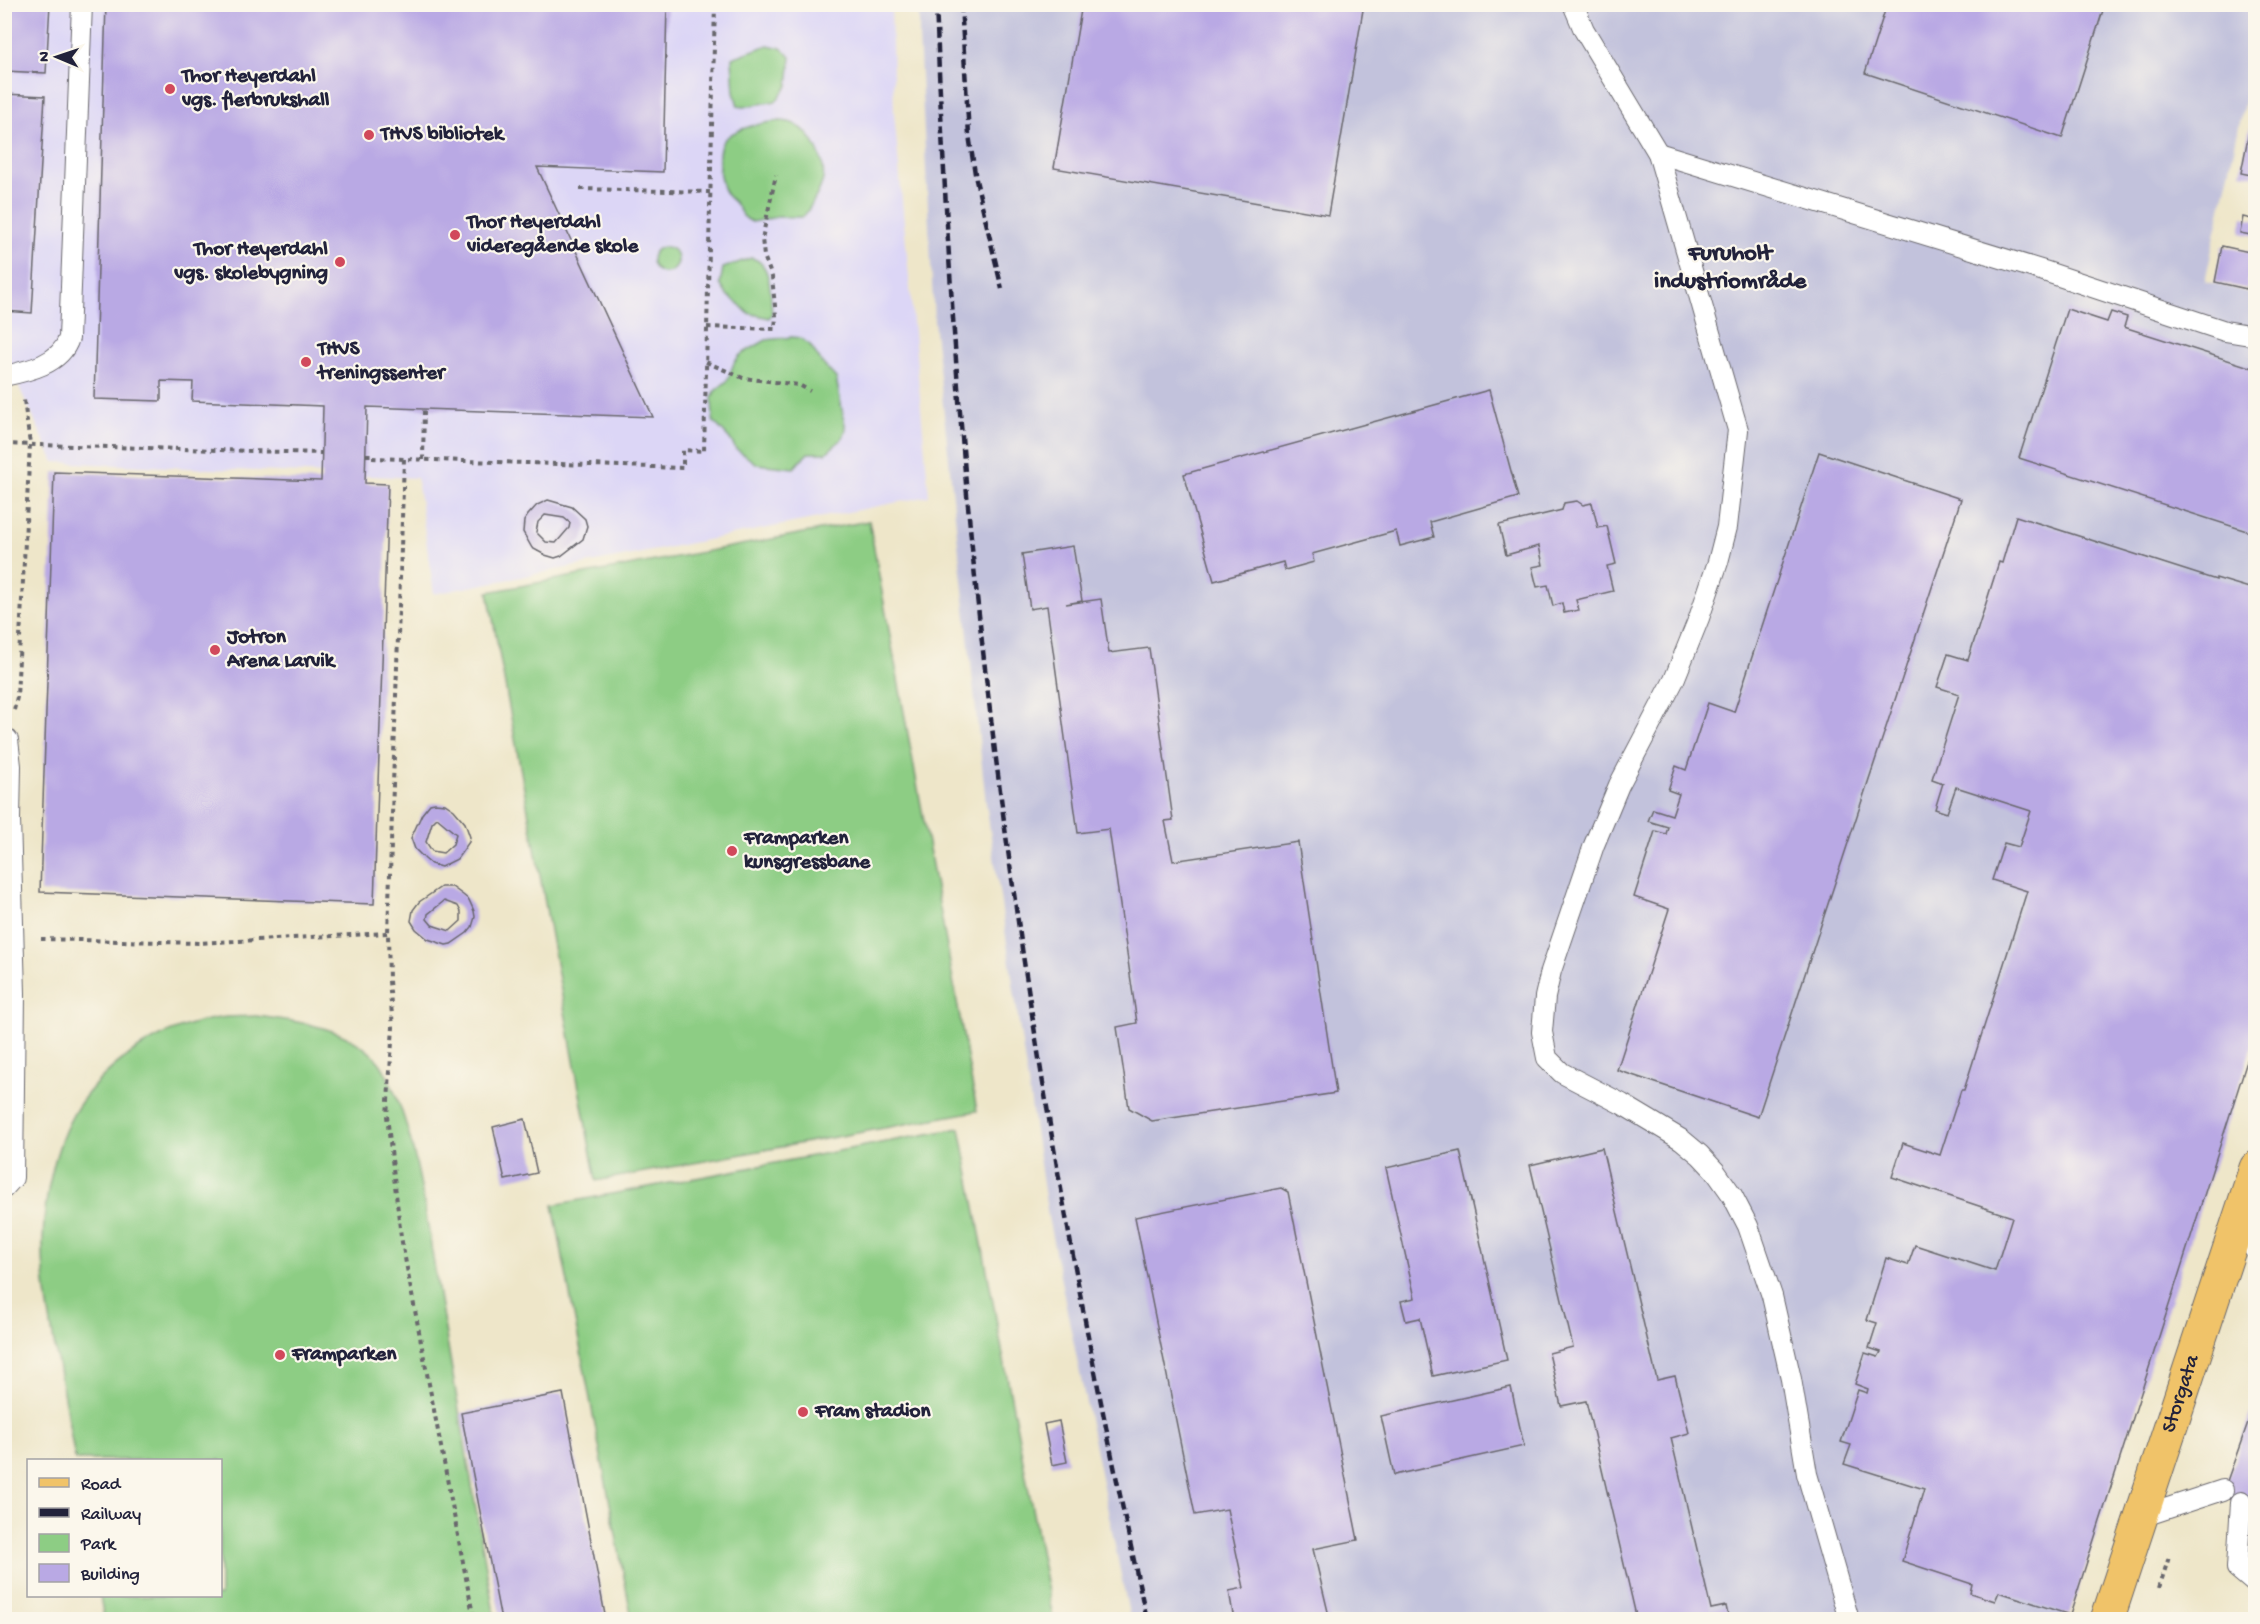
<svg xmlns="http://www.w3.org/2000/svg" width="2260" height="1624" viewBox="0 0 2260 1624" font-family="'Gochi Hand',sans-serif">
  <style>
    .built { fill: #dcd6f6 }
    .industrial { fill: #c2c2dc }
    .green { fill: #8dcd84; stroke: #587860; stroke-width: 1.5 }
    .building { fill: #b9a9e4; fill-rule: evenodd }
    .lines { fill: none; stroke-linecap: round; stroke-linejoin: round }
    .service-casing { stroke: #69676d; stroke-width: 22 }
    .primary-casing { stroke: #69676d; stroke-width: 35 }
    .path { stroke: #69676d; stroke-width: 4; stroke-dasharray: 4.5 4.5; stroke-linecap: butt }
    .service { stroke: #fff; stroke-width: 20 }
    .primary { stroke: #f0c369; stroke-width: 33 }
    .rail { stroke: #22223b; stroke-width: 4.5; stroke-dasharray: 9 4.5; stroke-linecap: butt }
    .poi-dot { fill: #d1495b; stroke: #fbf7ec; stroke-width: 2 }
    .labels { text-anchor: middle; dominant-baseline: central; stroke-width: 4.5; stroke-linejoin: round; paint-order: stroke }
    .poi-label { font-size: 21px; font-weight: bold; fill: #22223b; stroke: #fbf7ec; text-anchor: start }
    .street-label { font-size: 21px; fill: #22223b; stroke: #fbf7ec }
    .quarter-label { font-size: 24px; font-weight: bold; fill: #22223b; stroke: #fbf7ec }
  </style>
  <rect width="100%" height="100%" fill="#fbf7ec"/>
  <filter id="ink" filterUnits="userSpaceOnUse"><feTurbulence type="fractalNoise" baseFrequency=".0167" numOctaves="2"/><feDisplacementMap in="SourceGraphic" scale="12" xChannelSelector="R" yChannelSelector="G"/><feConvolveMatrix kernelMatrix="1 2 1 2 8 2 1 2 1" color-interpolation-filters="sRGB"/></filter>
  <filter id="wash" filterUnits="userSpaceOnUse"><feTurbulence type="fractalNoise" baseFrequency=".008" numOctaves="4" result="noise"/><feDisplacementMap in="SourceGraphic" scale="24" xChannelSelector="R" yChannelSelector="G"/><feGaussianBlur stdDeviation="1.35" result="paint"/><feColorMatrix in="noise" values="0 0 0 0 0 0 0 0 0 0 0 0 0 0 0 0 0 1.4 0 .05"/><feComposite in="paint" operator="in"/></filter>
  <g filter="url(#wash)">
    <rect width="100%" height="100%" fill="#eee6c9"/>
    <path class="built" d="M4 5H891L894 113 929 496 434 594 417 478 54 462 5 357Z"/>
    <path class="industrial" d="M919 5H2255V54L2205 281 2255 294V1011L2063 1619H1130L1048 1217 986 803 934 321 919 37Z"/>
    <g class="green">
      <path d="M768 45 781 48 791 57 788 86 776 101 743 107 738 106 734 92 732 58Z"/>
      <path d="M778 121C784 121 790 121 796 125 812 132 826 162 823 179 821 189 810 209 803 217H777L752 222C738 215 742 211 734 202 729 197 725 195 723 188 719 176 715 148 725 139 736 128 763 123 778 121Z"/>
      <circle cx="665" cy="260" r="13"/>
      <path d="M751 258C773 262 770 296 772 314L769 318 748 313 738 303 727 295 720 284 723 268Z"/>
      <path d="M792 337 800 338 810 345 822 363 836 378 846 430 841 440 826 453H808L794 468 757 464 736 449 730 439 713 421 712 398 715 391 727 381 734 363 740 355 766 340Z"/>
      <path d="M869 521 977 1111 596 1181 488 592Z"/>
      <path d="M255 1016C298 1021 350 1027 379 1062 384 1068 387 1076 390 1082 418 1141 427 1224 438 1289 457 1399 476 1509 495 1619H104L100 1596H220V1460H75C69 1423 62 1386 55 1348 49 1313 42 1276 43 1240 44 1196 56 1136 82 1101 114 1057 165 1026 219 1018 230 1016 243 1017 255 1016Z"/>
      <path d="M960 1128 1053 1619H632L553 1205Z"/>
    </g>
    <g id="blocks">
      <g class="building">
        <path d="M4 4H50L46 73 4 71Z"/>
        <path d="M106 4H667L663 172 537 167 653 417 367 407 365 483 388 484 374 904 40 892 54 472 321 481 323 406 192 401 193 382 161 381V401L94 399Z"/>
        <path d="M1082 4H1364L1328 215 1054 168Z"/>
        <path d="M1887 4H2105L2062 138 1865 73Z"/>
        <path d="M4 94 45 96 32 313 4 311Z"/>
        <path d="M2250 127 2256 128V176L2241 173Z"/>
        <path d="M2243 217 2256 220V236L2240 233Z"/>
        <path d="M2222 246 2254 253 2247 289 2215 282Z"/>
        <path d="M2067 309 2107 322 2111 312 2127 317 2124 327 2256 369V534L2019 458Z"/>
        <path d="M1489 390 1518 497 1430 522 1434 537 1400 546 1396 531 1312 554 1314 562 1285 570 1283 562 1214 581 1184 474Z"/>
        <path d="M1819 452 1961 499 1758 1117 1617 1070 1669 909 1634 897 1655 831 1666 834 1668 827 1648 821 1653 809 1672 815 1679 794 1668 790 1676 766 1686 770 1708 703 1734 712Z"/>
        <path d="M548 500 572 507 585 519 587 526 583 539 561 556 555 558 545 555 532 548 523 532 524 521 528 515 537 505ZM545 515 564 518 570 523 569 528 556 543 546 542 536 532 538 522Z"/>
        <path d="M1577 501 1583 505 1592 503 1598 528 1607 526 1616 564 1607 566 1613 591 1576 600 1579 610 1564 613 1562 603 1553 606 1548 585 1537 587 1532 567 1543 565 1539 546 1506 555 1499 525 1562 510 1564 503Z"/>
        <path d="M2016 516 2216 580V578L2256 590V1033L2070 1615 1999 1592 1995 1601 1970 1593 1972 1584 1902 1561 1924 1489 1844 1464 1851 1445 1841 1442 1858 1390 1867 1393 1868 1389 1855 1384 1865 1353 1878 1357 1881 1352 1869 1348 1877 1323 1867 1320 1886 1258 1908 1265 1915 1245 1995 1271 2012 1217 1892 1177 1903 1143 1940 1155 1961 1090H1964L2027 891 1992 880 2004 843 2019 847 2031 811 1956 787 1947 813 1935 809 1943 783 1932 779 1959 694 1937 687 1948 654 1968 660 1999 562 2002 563Z"/>
        <path d="M1073 546 1082 601 1066 604 1101 599 1109 653 1149 648 1173 820 1165 821 1173 861 1298 842 1336 1093 1152 1121 1129 1108 1117 1027 1137 1023 1109 829 1078 833 1047 606 1030 609 1022 554Z"/>
        <path d="M435 803 445 804 454 810 465 823 470 837 469 842 457 859 441 867 431 864 425 859 415 849 411 838 422 814 430 804ZM437 818 456 834 453 844 443 853 432 851 426 842 432 823Z"/>
        <path d="M441 887H452L463 895 469 900 474 911 475 917 472 927 467 933 451 944 446 945 428 939 416 929 411 921 413 910 419 902ZM444 901 458 906 461 912V921L450 931 432 925 427 919 428 914Z"/>
        <path d="M525 1119 537 1173 505 1180 493 1127Z"/>
        <path d="M1602 1148 1657 1380 1675 1376 1689 1433 1671 1438 1711 1609 1726 1606 1729 1620H1637L1586 1401 1561 1406 1549 1353 1573 1347 1530 1165Z"/>
        <path d="M1460 1151 1507 1360 1433 1376 1420 1318 1406 1321 1401 1301 1415 1298 1386 1168Z"/>
        <path d="M1281 1188 1288 1192 1358 1540 1313 1549 1330 1620H1234L1229 1591 1244 1588 1227 1509 1195 1515 1135 1217Z"/>
        <path d="M1511 1387 1524 1446 1394 1475 1381 1416Z"/>
        <path d="M563 1393 606 1620H501L461 1413Z"/>
        <path d="M2256 1400V1507L2222 1495Z"/>
        <path d="M1059 1421 1067 1462 1052 1465 1044 1424Z"/>
      </g>
    </g>
  </g>
  <g filter="url(#ink)">
    <use href="#blocks" fill-opacity="0" stroke="#69676d" stroke-width="1.5"/>
    <g class="lines">
      <defs>
        <g id="service">
          <path d="M1573 4 1584 30 1658 153 1738 430 1727 527 1718 562 1699 618 1674 680 1619 785 1594 845 1551 971 1545 997 1542 1032 1547 1058 1562 1073 1622 1104 1682 1140 1700 1155 1715 1171 1732 1195 1748 1226 1772 1296 1791 1379 1807 1474 1849 1620"/>
          <path d="M1658 153 2044 271 2225 331 2256 336"/>
          <path d="M4 376C28 371 61 364 69 338L82 4"/>
          <path d="M4 736 8 740 11 766 10 819 15 993 13 1178 4 1188"/>
          <path d="M2239 1221 2256 1251"/>
          <path d="M2241 1502 2237 1568 2256 1584"/>
          <path d="M2141 1517 2223 1490"/>
        </g>
        <g id="primary">
          <path id="s1" d="M2107 1620 2256 1168"/>
        </g>
      </defs>
      <use href="#service" class="service-casing"/>
      <use href="#primary" class="primary-casing"/>
      <g class="path">
        <path d="M580 189 710 192"/>
        <path d="M707 327 775 329 776 316 772 277 764 256 762 239 776 175"/>
        <path d="M706 362 743 378 799 385 810 391"/>
        <path d="M4 444 322 453"/>
        <path d="M366 455H372V458L683 468V450L704 451 715 4"/>
        <path d="M404 459 388 933 389 981 393 1027 387 1116 401 1237 474 1620"/>
        <path d="M423 460 424 409"/>
        <path d="M14 710 17 697 30 444 24 400"/>
        <path d="M41 939 199 943 388 933"/>
        <path d="M2159 1588 2170 1554"/>
      </g>
      <use href="#service" class="service"/>
      <use href="#primary" class="primary"/>
      <g class="rail">
        <path d="M936 4C945 217 958 430 982 642 1019 971 1075 1297 1147 1620"/>
        <path d="M961 4 969 135 976 180 1002 289"/>
      </g>
    </g>
  </g>
  <g class="poi-dot">
    <circle cx="170" cy="89" r="6"/>
    <circle cx="369" cy="135" r="6"/>
    <circle cx="455" cy="235" r="6"/>
    <circle cx="340" cy="262" r="6"/>
    <circle cx="306" cy="362" r="6"/>
    <circle cx="215" cy="650" r="6"/>
    <circle cx="732" cy="851" r="6"/>
    <circle cx="280" cy="1355" r="6"/>
    <circle cx="803" cy="1412" r="6"/>
  </g>
  <g class="labels">
    <g class="poi-label">
      <text x="182" y="77">Thor Heyerdahl<tspan x="182" dy="24">vgs. flerbrukshall</tspan></text>
      <text x="381" y="135">THVS bibliotek</text>
      <text x="467" y="223">Thor Heyerdahl<tspan x="467" dy="24">videregående skole</tspan></text>
      <text x="328" y="250" text-anchor="end">Thor Heyerdahl<tspan x="328" dy="24">vgs. skolebygning</tspan></text>
      <text x="318" y="350">THVS<tspan x="318" dy="24">treningssenter</tspan></text>
      <text x="227" y="638">Jotron<tspan x="227" dy="24">Arena Larvik</tspan></text>
      <text x="744" y="839">Framparken<tspan x="744" dy="24">kunsgressbane</tspan></text>
      <text x="292" y="1355">Framparken</text>
      <text x="815" y="1412">Fram stadion</text>
    </g>
    <g class="street-label">
      <text stroke="none"><textPath href="#s1" startOffset="238">Storgata</textPath></text>
    </g>
    <g class="quarter-label">
      <text x="1730" y="254">Furuholt<tspan x="1730" dy="28">industriområde</tspan></text>
    </g>
  </g>
  <rect width="2260" height="1624" fill="none" stroke="#fbf7ec" stroke-width="24"/>
  <rect x="27" y="1459" width="195" height="138" fill="#fbf7ec" stroke="#a4a2a5" stroke-width="1.5"/>
  <rect x="39" y="1478" width="30" height="9" fill="#f0c369" stroke="#a4a2a5" stroke-width="1.5"/>
  <text x="81" y="1489" font-size="18" fill="#22223b">Road</text>
  <rect x="39" y="1508" width="30" height="9" fill="#22223b" stroke="#a4a2a5" stroke-width="1.5"/>
  <text x="81" y="1519" font-size="18" fill="#22223b">Railway</text>
  <rect x="39" y="1534" width="30" height="18" fill="#8dcd84" stroke="#a4a2a5" stroke-width="1.5"/>
  <text x="81" y="1549" font-size="18" fill="#22223b">Park</text>
  <rect x="39" y="1564" width="30" height="18" fill="#b9a9e4" stroke="#a4a2a5" stroke-width="1.5"/>
  <text x="81" y="1579" font-size="18" fill="#22223b">Building</text>
  <g transform="translate(57 57) rotate(272)" stroke="#fbf7ec" stroke-width="4.5" paint-order="stroke">
  <path d="M0-4.5L10 22L0 15L-10 22Z" fill="#22223b"/>
  <text y="-9" font-size="16" font-weight="bold" text-anchor="middle" fill="#22223b">N</text>
  </g>
</svg>
